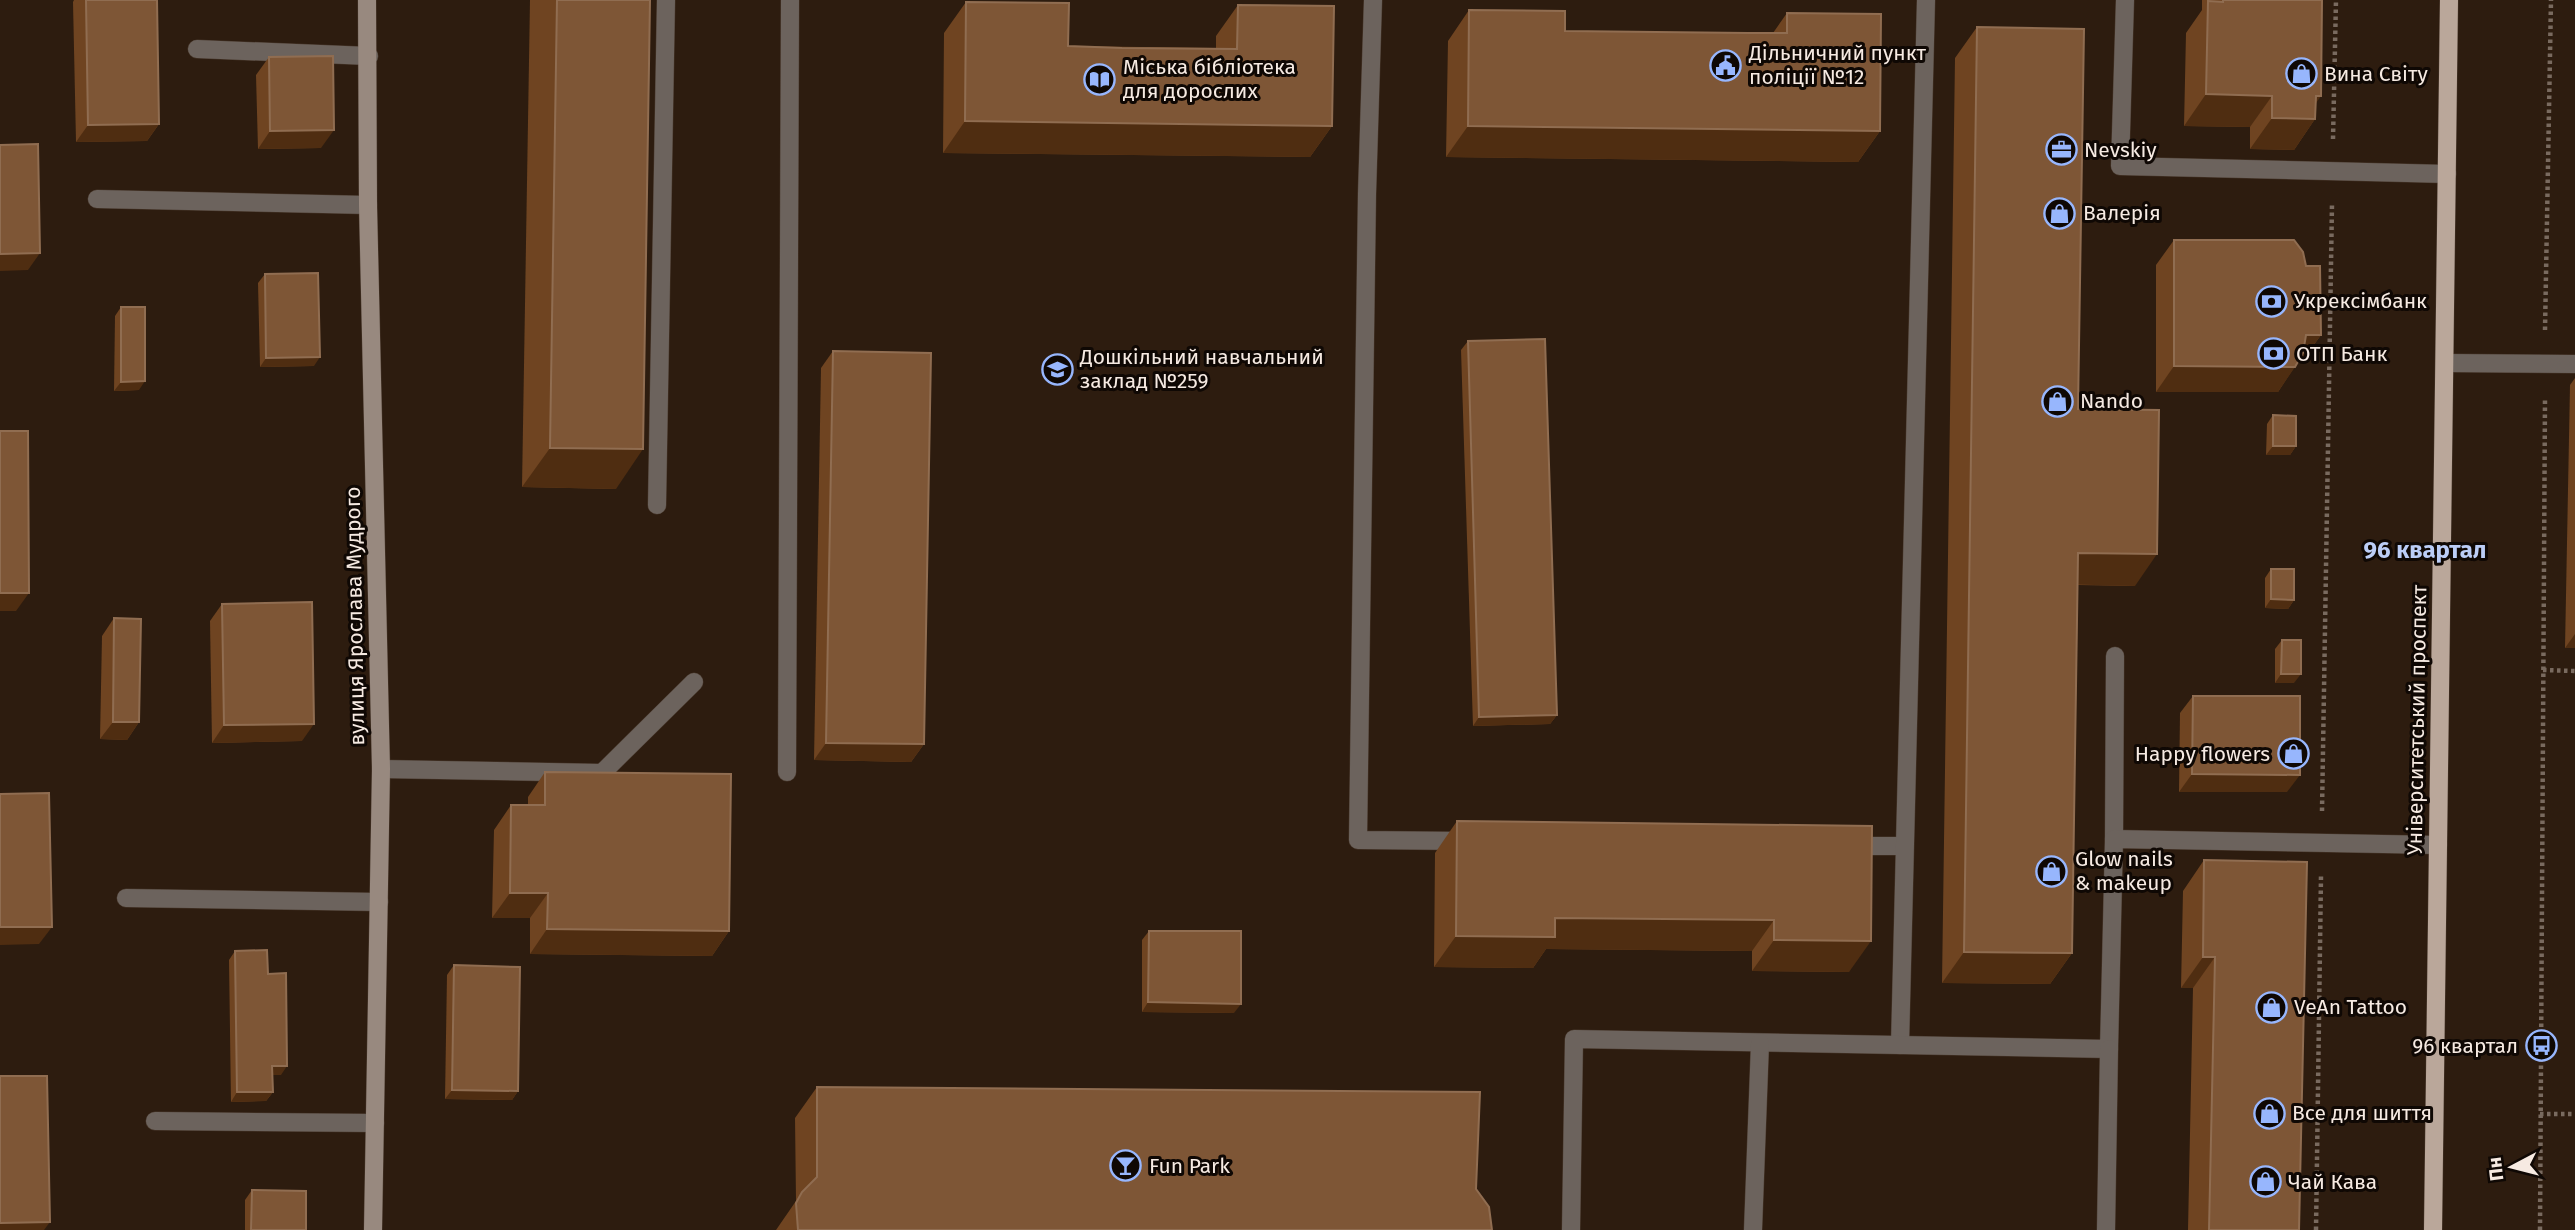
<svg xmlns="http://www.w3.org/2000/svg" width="2575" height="1230" viewBox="0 0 2575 1230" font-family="'Fira Sans',sans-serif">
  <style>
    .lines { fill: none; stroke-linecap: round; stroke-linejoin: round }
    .lane-casing { stroke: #49392d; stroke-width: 19 }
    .secondary-casing { stroke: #49392d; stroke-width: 19 }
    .primary-casing { stroke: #49392d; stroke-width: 19 }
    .path { stroke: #796a5f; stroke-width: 4.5; stroke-dasharray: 3.5 3.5; stroke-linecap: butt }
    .lane { stroke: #6c635d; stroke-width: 18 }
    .secondary { stroke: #98897f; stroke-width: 18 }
    .primary { stroke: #baa79a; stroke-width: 18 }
    .wall { fill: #6f4421 }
    .shaded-wall { fill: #4f2d11 }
    .building { fill: #7e5636; stroke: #906d51; stroke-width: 2 }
    .labels { text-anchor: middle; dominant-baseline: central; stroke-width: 6; stroke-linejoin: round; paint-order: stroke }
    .poi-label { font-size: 21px; fill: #f6eae2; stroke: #0f0804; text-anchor: start }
    .street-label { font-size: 21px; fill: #f6eae2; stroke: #0f0804 }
    .quarter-label { font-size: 24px; font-weight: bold; fill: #bbcdf6; stroke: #0f0804 }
  </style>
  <rect width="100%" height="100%" fill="#2d1c0f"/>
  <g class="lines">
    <defs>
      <g id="lane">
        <path d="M1373 0 1367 194 1358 840 1467 841"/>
        <path d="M2125 0 2120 166 2447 174"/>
        <path d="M197 49 369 56"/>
        <path d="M97 199 368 205"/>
        <path d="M2445 363 2575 364"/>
        <path d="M657 505 666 0"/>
        <path d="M381 769 602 773 694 682"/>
        <path d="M787 772 790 0"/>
        <path d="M2114 839 2115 656"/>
        <path d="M1848 846H1904"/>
        <path d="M126 898 379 902"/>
        <path d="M1900 1045 1926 0"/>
        <path d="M155 1121 375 1123"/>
        <path d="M1571 1230 1574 1039 2109 1049 2114 839 2438 845"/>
        <path d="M1753 1230 1760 1043"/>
        <path d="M2106 1230 2109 1049"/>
      </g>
      <path id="secondary" d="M367 0 368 205 381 769 373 1230"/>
      <path id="primary" d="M2433 1230 2449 0"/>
    </defs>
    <use href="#lane" class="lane-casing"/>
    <use href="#secondary" class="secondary-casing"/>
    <use href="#primary" class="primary-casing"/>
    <g class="path">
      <path d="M2333 139 2336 0"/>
      <path d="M2545 330 2551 0"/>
      <path d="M2543 670 2575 671"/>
      <path d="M2322 811 2332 204"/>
      <path d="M2540 1114H2575"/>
      <path d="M2316 1230 2321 876"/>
      <path d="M2540 1230 2545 398"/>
    </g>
    <use href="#lane" class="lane"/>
    <use href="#secondary" class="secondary"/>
    <use href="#primary" class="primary"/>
  </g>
  <g class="wall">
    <path d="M74 0H86L159 124 147 141 76 142 73 2Z"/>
    <path d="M530 0H650L616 489 522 487Z"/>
    <path d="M2202 0H2322L2315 119 2294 150 2250 149V127L2184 126 2186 33 2202 10Z"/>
    <path d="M966 2 1068 46 1216 48V36L1238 5 1332 126 1310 157 943 153 944 33Z"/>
    <path d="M1469 10 1565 31 1773 33 1787 13 1880 131 1858 162 1446 157 1448 41Z"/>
    <path d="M1977 27 2078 409 2135 586 2078 585 2072 953 2050 984 1942 983 1955 58Z"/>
    <path d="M269 57 321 148 258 149 256 75Z"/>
    <path d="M2174 240 2321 335 2303 360H2299L2278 392H2156V265Z"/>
    <path d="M265 274 314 366 260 367 258 283Z"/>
    <path d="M121 307 139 390 114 391 115 316Z"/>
    <path d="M1468 341 1557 715 1550 724 1473 726 1461 350Z"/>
    <path d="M833 351 924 744 911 762 814 760 821 368Z"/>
    <path d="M2575 378V648H2565L2570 385Z"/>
    <path d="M2273 415 2296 446 2290 455H2266L2267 424Z"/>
    <path d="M2271 569 2294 600 2288 609 2265 608V578Z"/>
    <path d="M222 604 302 741 212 743 210 621Z"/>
    <path d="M114 618 139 722 127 740 100 739 102 636Z"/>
    <path d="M2282 640 2294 683H2275V649Z"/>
    <path d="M2193 696 2287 792H2179L2180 713Z"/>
    <path d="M545 772 729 931 712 956 530 954V918H492L494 830 511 805H528V797Z"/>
    <path d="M1457 821 1872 826 1849 972 1752 971V951L1546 949 1533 968 1434 967 1435 853Z"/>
    <path d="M2204 860 2299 1230H2188L2193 988H2181L2183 891Z"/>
    <path d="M1149 931 1234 1013 1142 1012V940Z"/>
    <path d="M235 951 268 974 281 1075H272L273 1092 266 1101 231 1102 229 960Z"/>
    <path d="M454 965 518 1091 512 1100 445 1099 447 975Z"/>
    <path d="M817 1087 1476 1189 1492 1230H776L796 1201 795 1118Z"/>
    <path d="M252 1190 306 1230H245V1200Z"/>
  </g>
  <g class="shaded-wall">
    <path d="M2206 94 2272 96 2250 127 2184 126Z"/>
    <path d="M2316 96H2321L2305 119H2315L2294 150 2250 149 2272 118Z"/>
    <path d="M965 121 1332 126 1310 157 943 153Z"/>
    <path d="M159 124 147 141 76 142 88 125Z"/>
    <path d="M1468 126 1880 131 1858 162 1446 157Z"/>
    <path d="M334 130 321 148 258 149 270 131Z"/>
    <path d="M40 253 28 270 0 271V254Z"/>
    <path d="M2306 335H2321L2303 360 2289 361Z"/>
    <path d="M320 357 314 366 260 367 266 358Z"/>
    <path d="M2174 366 2295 367 2278 392H2156Z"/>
    <path d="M145 381 139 390 114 391 121 382Z"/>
    <path d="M2273 446H2296L2290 455H2266Z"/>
    <path d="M550 448 643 449 616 489 522 487Z"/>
    <path d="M2078 553 2157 554 2135 586 2056 584Z"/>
    <path d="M0 593H29L16 611H0Z"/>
    <path d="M2271 599 2294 600 2288 609 2265 608Z"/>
    <path d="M2575 634V648H2565Z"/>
    <path d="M2281 674H2301L2294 683H2275Z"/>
    <path d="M1557 715 1550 724 1473 726 1479 717Z"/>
    <path d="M113 722H139L127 740 100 739Z"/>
    <path d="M314 724 302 741 212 743 224 725Z"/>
    <path d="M826 743 924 744 911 762 814 760Z"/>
    <path d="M2192 774 2300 775 2287 792H2179Z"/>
    <path d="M510 893H548L530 918H492Z"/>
    <path d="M1555 918 1774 920 1752 951 1546 949 1533 968 1434 967 1456 936Z"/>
    <path d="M0 927H52L39 944 0 945Z"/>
    <path d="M547 929 729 931 712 956 530 954Z"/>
    <path d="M1774 940 1871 941 1849 972 1752 971Z"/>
    <path d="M1964 952 2072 953 2050 984 1942 983Z"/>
    <path d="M2203 957H2215L2193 988H2181Z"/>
    <path d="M1148 1002 1241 1004 1234 1013 1142 1012Z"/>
    <path d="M272 1066H287L281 1075H266Z"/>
    <path d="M452 1090 518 1091 512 1100 445 1099Z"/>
    <path d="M237 1092H273L266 1101 231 1102Z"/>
    <path d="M50 1222 44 1230H0V1223Z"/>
  </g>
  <g class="building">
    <path d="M86 0H157L159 124 88 125Z"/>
    <path d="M557 0H650L643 449 550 448Z"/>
    <path d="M2223 0H2322L2321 96H2316L2315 119 2272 118V96L2206 94 2208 1 2223 2Z"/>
    <path d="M966 2 1069 3 1068 46 1122 48 1237 49 1238 5 1334 6 1332 126 965 121Z"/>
    <path d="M1469 10 1565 11V31L1748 33H1787V13L1881 14 1880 131 1468 126Z"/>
    <path d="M1977 27 2084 29 2078 409 2159 410 2157 554 2078 553 2072 953 1964 952Z"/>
    <path d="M333 56 334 130 270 131 269 57Z"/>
    <path d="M38 144 40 253 0 254V145Z"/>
    <path d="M2174 240H2294L2303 252 2306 266H2320L2321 335H2306L2303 353 2295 367 2174 366Z"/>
    <path d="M318 273 320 357 266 358 265 274Z"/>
    <path d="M121 307H145V381L121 382Z"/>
    <path d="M1545 339 1557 715 1479 717 1468 341Z"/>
    <path d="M833 351 931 353 924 744 826 743Z"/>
    <path d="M2273 415 2296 416V446H2273Z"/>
    <path d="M0 431H28L29 593H0Z"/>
    <path d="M2271 569H2294V600L2271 599Z"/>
    <path d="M312 602 314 724 224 725 222 604Z"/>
    <path d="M114 618 141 619 139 722H113Z"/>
    <path d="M2282 640H2301V674H2281Z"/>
    <path d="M2193 696H2300V775L2192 774Z"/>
    <path d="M545 772 731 774 729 931 547 929 548 893H510L511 805H545Z"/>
    <path d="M49 793 52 927H0V794Z"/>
    <path d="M1457 821 1872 826 1871 941 1774 940V920L1555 918V937L1456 936Z"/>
    <path d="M2204 860 2307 862 2299 1230H2209L2215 957H2203Z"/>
    <path d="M1149 931H1241V1004L1148 1002Z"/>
    <path d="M267 950 268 974 286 973 287 1066H272L273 1092H237L235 951Z"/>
    <path d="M454 965 520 967 518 1091 452 1090Z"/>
    <path d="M0 1076H47L50 1222 0 1223Z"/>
    <path d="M817 1087 1480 1092 1476 1189 1489 1207 1492 1230H798L796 1203 802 1192 817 1177Z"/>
    <path d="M252 1190 306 1191V1230H251Z"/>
  </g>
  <defs>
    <symbol id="civic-ring" viewBox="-11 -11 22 22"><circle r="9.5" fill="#0f0804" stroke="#97b6fd" stroke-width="1.5"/><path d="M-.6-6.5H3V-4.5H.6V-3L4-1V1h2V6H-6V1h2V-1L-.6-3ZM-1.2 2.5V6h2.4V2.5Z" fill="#97b6fd"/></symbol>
    <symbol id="shop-ring" viewBox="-11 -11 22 22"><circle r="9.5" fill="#0f0804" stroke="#97b6fd" stroke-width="1.5"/><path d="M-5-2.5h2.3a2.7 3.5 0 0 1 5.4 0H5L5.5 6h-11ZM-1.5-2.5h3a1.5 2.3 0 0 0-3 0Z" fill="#97b6fd"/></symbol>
    <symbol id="library-ring" viewBox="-11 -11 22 22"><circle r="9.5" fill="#0f0804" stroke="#97b6fd" stroke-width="1.5"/><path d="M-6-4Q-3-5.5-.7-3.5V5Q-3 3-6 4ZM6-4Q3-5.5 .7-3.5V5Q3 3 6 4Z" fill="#97b6fd"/></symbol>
    <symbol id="office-ring" viewBox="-11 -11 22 22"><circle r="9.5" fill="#0f0804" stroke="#97b6fd" stroke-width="1.5"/><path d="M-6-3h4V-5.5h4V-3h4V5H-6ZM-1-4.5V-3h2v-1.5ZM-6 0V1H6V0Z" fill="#97b6fd"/></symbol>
    <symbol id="bank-ring" viewBox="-11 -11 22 22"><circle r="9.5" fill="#0f0804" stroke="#97b6fd" stroke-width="1.5"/><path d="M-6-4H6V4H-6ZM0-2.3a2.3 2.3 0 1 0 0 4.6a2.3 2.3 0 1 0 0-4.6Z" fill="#97b6fd"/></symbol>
    <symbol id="school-ring" viewBox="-11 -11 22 22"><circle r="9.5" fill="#0f0804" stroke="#97b6fd" stroke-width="1.5"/><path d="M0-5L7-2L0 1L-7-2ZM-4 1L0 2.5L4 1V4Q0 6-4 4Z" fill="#97b6fd"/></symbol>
    <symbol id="bus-ring" viewBox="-11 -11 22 22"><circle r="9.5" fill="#0f0804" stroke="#97b6fd" stroke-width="1.5"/><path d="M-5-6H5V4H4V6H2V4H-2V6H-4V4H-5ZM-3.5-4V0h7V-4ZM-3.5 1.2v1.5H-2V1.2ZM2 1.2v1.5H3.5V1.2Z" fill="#97b6fd"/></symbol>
    <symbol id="bar-ring" viewBox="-11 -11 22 22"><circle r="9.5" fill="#0f0804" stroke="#97b6fd" stroke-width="1.5"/><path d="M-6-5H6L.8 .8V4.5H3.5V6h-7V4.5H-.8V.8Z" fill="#97b6fd"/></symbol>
  </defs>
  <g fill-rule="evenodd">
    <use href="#civic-ring" x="1708" y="48" width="35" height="35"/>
    <use href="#shop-ring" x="2284" y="56" width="35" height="35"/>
    <use href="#library-ring" x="1082" y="62" width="35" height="35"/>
    <use href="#office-ring" x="2044" y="132" width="35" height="35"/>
    <use href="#shop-ring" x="2042" y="196" width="35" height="35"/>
    <use href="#bank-ring" x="2254" y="284" width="35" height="35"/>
    <use href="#bank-ring" x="2256" y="336" width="35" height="35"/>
    <use href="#school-ring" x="1040" y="352" width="35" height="35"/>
    <use href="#shop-ring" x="2040" y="384" width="35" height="35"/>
    <use href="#shop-ring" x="2276" y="736" width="35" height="35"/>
    <use href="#shop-ring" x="2034" y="854" width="35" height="35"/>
    <use href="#shop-ring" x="2254" y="990" width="35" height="35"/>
    <use href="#bus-ring" x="2524" y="1028" width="35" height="35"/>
    <use href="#shop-ring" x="2252" y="1096" width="35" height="35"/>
    <use href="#bar-ring" x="1108" y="1148" width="35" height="35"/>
    <use href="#shop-ring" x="2248" y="1164" width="35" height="35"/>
  </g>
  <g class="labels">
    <g class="poi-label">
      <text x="1749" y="53">Дільничний пункт<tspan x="1749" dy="24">поліції №12</tspan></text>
      <text x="1123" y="67">Міська бібліотека<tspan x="1123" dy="24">для дорослих</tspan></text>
      <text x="2324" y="74">Вина Світу</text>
      <text x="2084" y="150">Nevskiy</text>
      <text x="2083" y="213">Валерія</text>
      <text x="2294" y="301">Укрексімбанк</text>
      <text x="2296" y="354">ОТП Банк</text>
      <text x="1080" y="357">Дошкільний навчальний<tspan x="1080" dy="24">заклад №259</tspan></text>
      <text x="2080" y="401">Nando</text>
      <text x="2270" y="754" text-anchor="end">Happy flowers</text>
      <text x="2075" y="859">Glow nails<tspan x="2075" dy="24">&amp; makeup</tspan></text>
      <text x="2294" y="1007">VeAn Tattoo</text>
      <text x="2518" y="1046" text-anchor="end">96 квартал</text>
      <text x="2292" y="1113">Все для шиття</text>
      <text x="1149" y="1166">Fun Park</text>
      <text x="2288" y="1182">Чай Кава</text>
    </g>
    <g class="street-label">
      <text transform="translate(355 616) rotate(-91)">вулиця Ярослава Мудрого</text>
      <text transform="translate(2417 720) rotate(-89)">Університетський проспект</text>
    </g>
    <g class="quarter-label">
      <text x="2425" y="550">96 квартал</text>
    </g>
  </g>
  <g transform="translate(2512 1167) rotate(263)" stroke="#0f0804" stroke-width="5" paint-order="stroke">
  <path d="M0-5L12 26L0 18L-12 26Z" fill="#f6eae2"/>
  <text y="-10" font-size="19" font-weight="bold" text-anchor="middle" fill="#f6eae2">Пн</text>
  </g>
</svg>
